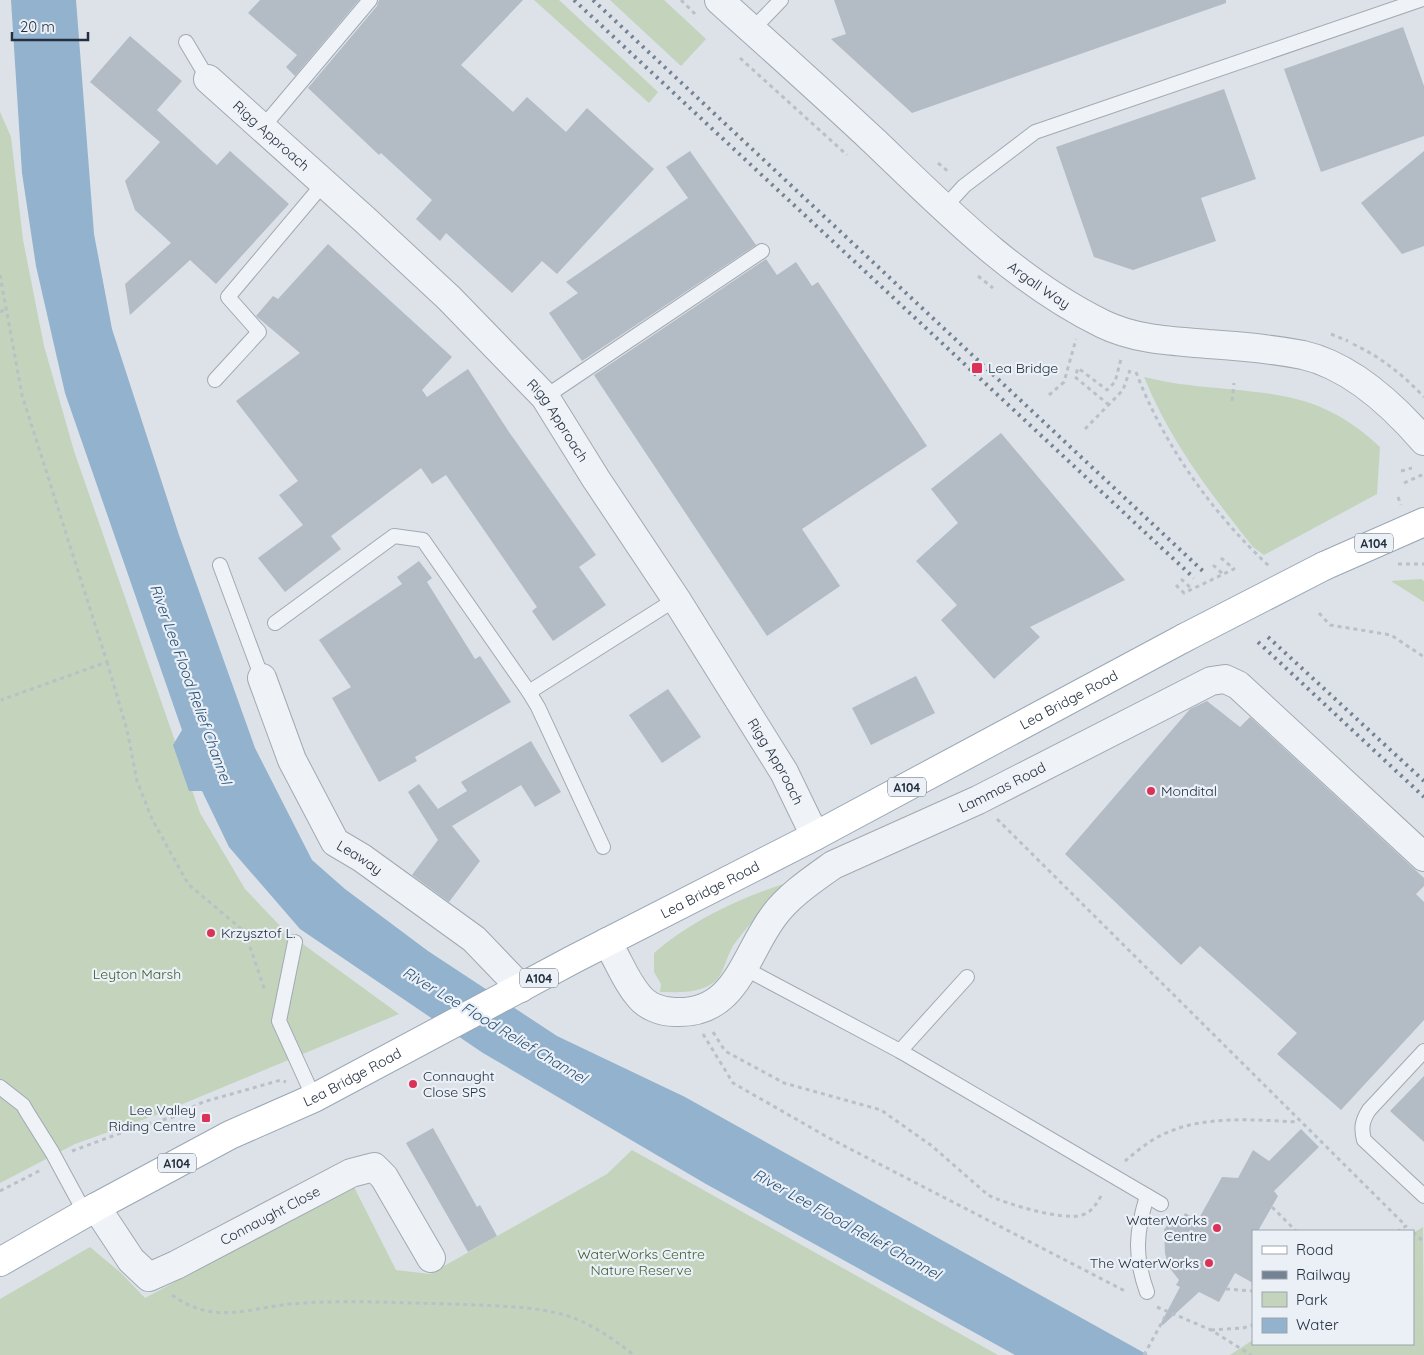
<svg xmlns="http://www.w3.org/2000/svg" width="1424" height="1355" viewBox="0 0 1424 1355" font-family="Quicksand,sans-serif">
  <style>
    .green { fill: #c3d3bc }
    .water { fill: #92b2cd }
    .building { fill: #b3bbc5 }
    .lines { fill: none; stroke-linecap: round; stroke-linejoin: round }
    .lane-casing { stroke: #a1a9b2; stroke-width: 16 }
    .street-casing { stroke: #a1a9b2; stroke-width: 30 }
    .primary-casing { stroke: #9aa7b5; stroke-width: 30 }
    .path { stroke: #bac0c7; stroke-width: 3; stroke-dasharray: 4 4; stroke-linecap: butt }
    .lane { stroke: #eff2f6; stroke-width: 14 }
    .street { stroke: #eff2f6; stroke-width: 28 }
    .primary { stroke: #fff; stroke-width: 28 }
    .rail { stroke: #748293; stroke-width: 4; stroke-dasharray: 2.5 5; stroke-linecap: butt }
    .primary-bridge-casing { stroke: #9aa7b5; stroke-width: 30; stroke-linecap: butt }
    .primary-bridge { stroke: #fff; stroke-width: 28 }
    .poi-dot { fill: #dc3257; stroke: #ebf0f6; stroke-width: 2 }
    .labels { text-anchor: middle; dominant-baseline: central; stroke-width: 4.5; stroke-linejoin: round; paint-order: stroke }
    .shield { fill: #ebf0f6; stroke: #606a77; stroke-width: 1 }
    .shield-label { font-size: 12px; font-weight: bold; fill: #243040 }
    .street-label { font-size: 14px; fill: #243040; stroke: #ebf0f6 }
    .poi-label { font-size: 14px; fill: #243040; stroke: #ebf0f6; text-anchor: start }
    .park-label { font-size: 14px; fill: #3b5d30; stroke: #ebf0f6 }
    .water-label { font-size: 15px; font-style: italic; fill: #2a5278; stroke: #ebf0f6 }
  </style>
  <rect width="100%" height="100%" fill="#dce2e8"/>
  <g class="green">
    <path d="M534 0H559L658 92 649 103Z"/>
    <path d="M610 0H664L706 39 681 66Z"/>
    <path d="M0 112 11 137 23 240 44 346 74 451 200 813 245 889 285 931 399 1014 156 1115 75 1144 0 1183Z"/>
    <path d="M1144 377C1159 380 1174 384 1189 385 1268 395 1317 388 1380 447L1377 494 1264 555 1253 547C1210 493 1170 441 1144 377Z"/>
    <path d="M1421 579 1424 581V602L1391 581Z"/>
    <path d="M793 881C772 901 752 920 735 943 726 955 725 974 713 983 697 994 678 992 660 992L661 984 654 972V953C693 919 744 896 793 881Z"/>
    <path d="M632 1150 998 1355H0V1299L90 1247 121 1273 145 1298 354 1187 396 1270 430 1274 607 1174Z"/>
    <path d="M1423 1227 1424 1355H1230L1253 1340V1344H1413V1233Z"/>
  </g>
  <path class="water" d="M11 0H76L94 234 112 329 179 535 255 748 312 860 345 889 428 951 557 1036 685 1097 1148 1355H1015L706 1184 483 1053 300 929 229 847 202 791H189L173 745 182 730 65 393 36 266 22 173Z"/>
  <g class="building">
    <path d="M260 0H359L295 76 286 67 297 55 248 13Z"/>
    <path d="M379 0H523L461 65 513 112 527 97 566 132 587 108 654 169 557 274 542 261 512 293 446 233 440 241 416 219 432 200 381 153 379 155 308 88 377 6Z"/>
    <path d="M834 0H1226V3L912 113 831 39 846 34Z"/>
    <path d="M1403 27 1424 86V136L1321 172 1284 69Z"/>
    <path d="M130 36 182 81 157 110 217 165 230 151 289 204 216 284 190 260 130 315 125 284 171 243 135 210 125 181 160 142 90 82Z"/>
    <path d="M1224 89 1256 179 1201 198 1216 241 1133 270 1094 257 1056 147Z"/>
    <path d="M690 151 756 245 582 361 549 313 578 293 566 282 688 198 666 167Z"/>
    <path d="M1424 151V246L1402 254 1361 203Z"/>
    <path d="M328 244 452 357 422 390 427 397 468 369 509 432 596 555 579 567 606 605 553 641 532 611 537 607 446 475 432 484 421 468 331 536 341 549 285 592 258 558 303 525 279 495 298 481 236 401 300 353 256 316 273 296 278 299Z"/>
    <path d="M766 259 777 275 796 262 812 286 818 282 927 446 802 529 840 586 767 636 594 375Z"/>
    <path d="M1001 433 1125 580 1030 627 1040 637 994 679 941 620 957 605 916 561 958 523 931 489Z"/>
    <path d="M419 561 432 578 427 582 475 659 480 656 511 702 415 757 417 761 379 782 332 698 351 687 319 640 402 584 397 577Z"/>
    <path d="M916 676 935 713 871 745 852 708Z"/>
    <path d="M668 689 701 737 662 763 629 715Z"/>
    <path d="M1207 701 1240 727 1250 717 1424 878V886L1416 894 1424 902V1020L1341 1110 1277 1054 1297 1033 1200 946 1181 965 1065 854 1190 709Z"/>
    <path d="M531 741 561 792 535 807 521 785 452 826 480 861 449 902 412 875 438 840 408 792 419 784 438 809 467 791 461 782Z"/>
    <path d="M1424 1076V1142L1390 1111Z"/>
    <path d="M433 1128 477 1207 480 1205 497 1236 468 1252 406 1143Z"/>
    <path d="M1301 1129 1319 1147 1274 1191 1278 1196 1258 1231H1253V1283L1235 1273 1219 1302 1199 1292 1163 1325 1161 1323 1180 1287 1176 1285 1179 1280 1168 1266 1165 1253 1164 1230 1172 1218 1181 1223 1185 1213 1198 1220 1222 1177 1238 1178 1253 1150 1269 1161Z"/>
  </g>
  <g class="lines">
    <defs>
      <g id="lane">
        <path d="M752 30 781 0"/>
        <path d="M186 42 208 79"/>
        <path d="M262 128 370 0"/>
        <path d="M943 209 964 186 1035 132 1420 0"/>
        <path d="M215 380 259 332 228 297 324 183"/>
        <path d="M545 397 762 251"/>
        <path d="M220 565 262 678"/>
        <path d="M275 623 394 536 423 540 529 692 676 599"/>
        <path d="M529 692 538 707 603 847"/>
        <path d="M295 942 279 1021 314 1098"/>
        <path d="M744 968 900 1051 1161 1204"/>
        <path d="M900 1051 967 977"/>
        <path d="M1424 1051 1369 1110C1362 1121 1361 1128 1364 1140L1424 1196"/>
        <path d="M0 1087 23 1105 27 1112 52 1152 85 1213"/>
        <path d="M1147 1292C1134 1256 1136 1232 1147 1196"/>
      </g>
      <g id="street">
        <path id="s1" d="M719 0C771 47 824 94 875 142 945 209 1015 281 1103 324 1136 340 1173 341 1208 344 1240 346 1272 349 1303 355 1351 366 1392 404 1424 441"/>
        <path id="s2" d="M208 79 364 219 449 298 545 397 596 479 676 599 784 772 815 836"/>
        <path id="s3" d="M262 678 292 760 335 842 362 858 474 939 521 988"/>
        <path id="s4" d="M607 942C618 959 625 980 638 995 646 1006 661 1012 675 1012 736 1015 744 956 773 917 788 896 812 880 833 865L978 800 1211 681 1225 679 1238 685 1424 857"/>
        <path id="s5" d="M96 1207 131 1260 149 1277 176 1265 351 1173 374 1167 384 1177 431 1258"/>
      </g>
      <g id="primary">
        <path d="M1324 566 1424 522"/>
        <path id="s6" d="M0 1262 96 1207 230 1135 314 1098 574 959 815 836 1184 638"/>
      </g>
    </defs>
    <use href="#lane" class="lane-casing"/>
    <use href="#street" class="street-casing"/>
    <use href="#primary" class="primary-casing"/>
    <g class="path">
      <path d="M681 0 695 14"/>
      <path d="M740 58 847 155"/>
      <path d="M938 163 950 173"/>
      <path d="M0 275 22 395 107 662 1 700"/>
      <path d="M978 276 993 288"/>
      <path d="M0 312 6 309"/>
      <path d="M1331 334 1348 341"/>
      <path d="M1353 344C1381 357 1403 375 1424 397"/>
      <path d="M1136 372C1163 444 1213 514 1269 566"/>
      <path d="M1049 395 1064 382 1076 339"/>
      <path d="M1232 401 1234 383"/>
      <path d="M1109 405 1075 377 1078 368 1107 390 1115 382 1121 359"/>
      <path d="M1085 429 1123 390 1130 370"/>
      <path d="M1401 471 1412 468"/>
      <path d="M1404 483 1424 474"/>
      <path d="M1398 497 1401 505"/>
      <path d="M1398 564H1424"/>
      <path d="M1213 565 1223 574"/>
      <path d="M1181 579 1192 589"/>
      <path d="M1176 585 1184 593 1234 569 1220 557"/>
      <path d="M1319 613 1330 625 1391 635 1424 657"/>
      <path d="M107 662 127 730 137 781 152 819 188 884 245 932 265 991"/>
      <path d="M997 819 1406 1226 1398 1231"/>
      <path d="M713 1032 725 1051 784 1083 881 1110 932 1146 988 1195C1006 1204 1063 1221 1082 1215 1093 1212 1097 1202 1103 1193"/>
      <path d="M703 1034 733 1083 829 1138 1125 1291"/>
      <path d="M72 1151 137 1127 173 1117 203 1102 281 1080 286 1082"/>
      <path d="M1125 1161C1137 1151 1151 1139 1166 1133 1206 1115 1256 1120 1298 1122"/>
      <path d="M0 1191 41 1170"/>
      <path d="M1272 1207 1296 1231"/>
      <path d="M1413 1232 1424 1242"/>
      <path d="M1226 1289 1253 1291"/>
      <path d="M172 1295C218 1328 253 1305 303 1303 353 1300 403 1303 452 1304 489 1306 529 1305 565 1315 591 1323 613 1339 634 1355"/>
      <path d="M1157 1307 1211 1330 1251 1355"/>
      <path d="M1211 1330 1243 1328 1253 1325"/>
      <path d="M1144 1355 1167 1313"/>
    </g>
    <use href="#lane" class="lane"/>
    <use href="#street" class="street"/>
    <use href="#primary" class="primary"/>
    <g class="rail">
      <path d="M574 0 1194 578"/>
      <path d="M593 0 1205 573"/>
      <path d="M1268 637 1424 781"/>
      <path d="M1258 642 1424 797"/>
    </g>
    <defs>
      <path id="primary-bridge" d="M1184 638 1324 566"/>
    </defs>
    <use href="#primary-bridge" class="primary-bridge-casing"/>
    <use href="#primary-bridge" class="primary-bridge"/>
  </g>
  <g class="poi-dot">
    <rect x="971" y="362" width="12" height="12" rx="2.5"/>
    <circle cx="1151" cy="791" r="5"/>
    <circle cx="211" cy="933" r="5"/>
    <circle cx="413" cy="1084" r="5"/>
    <rect x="201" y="1113" width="10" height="10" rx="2.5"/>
    <circle cx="1217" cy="1228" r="5"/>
    <circle cx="1209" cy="1263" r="5"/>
  </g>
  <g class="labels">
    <g class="shield">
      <rect x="1355" y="533.5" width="38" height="19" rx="4"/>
      <rect x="888" y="777.5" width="38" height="19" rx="4"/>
      <rect x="520" y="968.5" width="38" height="19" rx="4"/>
      <rect x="158" y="1153.5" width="38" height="19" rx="4"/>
    </g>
    <g class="shield-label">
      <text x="1374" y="543">A104</text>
      <text x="907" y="787">A104</text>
      <text x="539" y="978">A104</text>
      <text x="177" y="1163">A104</text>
    </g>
    <g class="street-label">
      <text stroke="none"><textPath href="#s2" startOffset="85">Rigg Approach</textPath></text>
      <text stroke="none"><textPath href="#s1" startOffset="429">Argall Way</textPath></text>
      <text stroke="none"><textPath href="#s2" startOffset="490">Rigg Approach</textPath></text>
      <text stroke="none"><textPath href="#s6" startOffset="1208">Lea Bridge Road</textPath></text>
      <text stroke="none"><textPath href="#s2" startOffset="895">Rigg Approach</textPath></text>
      <text stroke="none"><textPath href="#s4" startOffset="515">Lammas Road</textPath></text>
      <text stroke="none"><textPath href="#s3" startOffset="209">Leaway</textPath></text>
      <text stroke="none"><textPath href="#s6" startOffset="802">Lea Bridge Road</textPath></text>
      <text stroke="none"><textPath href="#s6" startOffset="398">Lea Bridge Road</textPath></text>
      <text stroke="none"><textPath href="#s5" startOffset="224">Connaught Close</textPath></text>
    </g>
    <g class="poi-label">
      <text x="988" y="368">Lea Bridge</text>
      <text x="1161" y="791">Mondital</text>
      <text x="221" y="933">Krzysztof L.</text>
      <text x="423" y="1076">Connaught<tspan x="423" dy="16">Close SPS</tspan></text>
      <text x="196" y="1110" text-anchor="end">Lee Valley<tspan x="196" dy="16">Riding Centre</tspan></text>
      <text x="1207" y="1220" text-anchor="end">WaterWorks<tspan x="1207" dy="16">Centre</tspan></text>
      <text x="1199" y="1263" text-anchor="end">The WaterWorks</text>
    </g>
    <g class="park-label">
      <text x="137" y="974">Leyton Marsh</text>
      <text x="641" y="1254">WaterWorks Centre<tspan x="641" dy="16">Nature Reserve</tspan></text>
    </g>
    <g class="water-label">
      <text transform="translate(191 684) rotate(70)">River Lee Flood Relief Channel</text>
      <text transform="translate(495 1025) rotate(31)">River Lee Flood Relief Channel</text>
      <text transform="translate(847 1224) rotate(29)">River Lee Flood Relief Channel</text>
    </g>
  </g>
  <rect x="1252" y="1230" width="162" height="115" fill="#ebf0f6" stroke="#9ba3ad"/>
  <rect x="1262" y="1246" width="25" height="8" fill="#ffffff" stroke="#9ba3ad"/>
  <text x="1296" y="1255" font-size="15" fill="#243040">Road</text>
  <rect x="1262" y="1271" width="25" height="8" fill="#748293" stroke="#9ba3ad"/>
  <text x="1296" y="1280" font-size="15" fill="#243040">Railway</text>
  <rect x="1262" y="1292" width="25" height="15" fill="#c3d3bc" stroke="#9ba3ad"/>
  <text x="1296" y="1305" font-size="15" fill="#243040">Park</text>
  <rect x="1262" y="1318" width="25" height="15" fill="#92b2cd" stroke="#9ba3ad"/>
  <text x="1296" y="1330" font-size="15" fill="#243040">Water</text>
  <path d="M12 32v8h76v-8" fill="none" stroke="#243040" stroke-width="2.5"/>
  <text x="20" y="32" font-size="15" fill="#243040" stroke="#ebf0f6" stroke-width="4" paint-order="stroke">20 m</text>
</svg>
